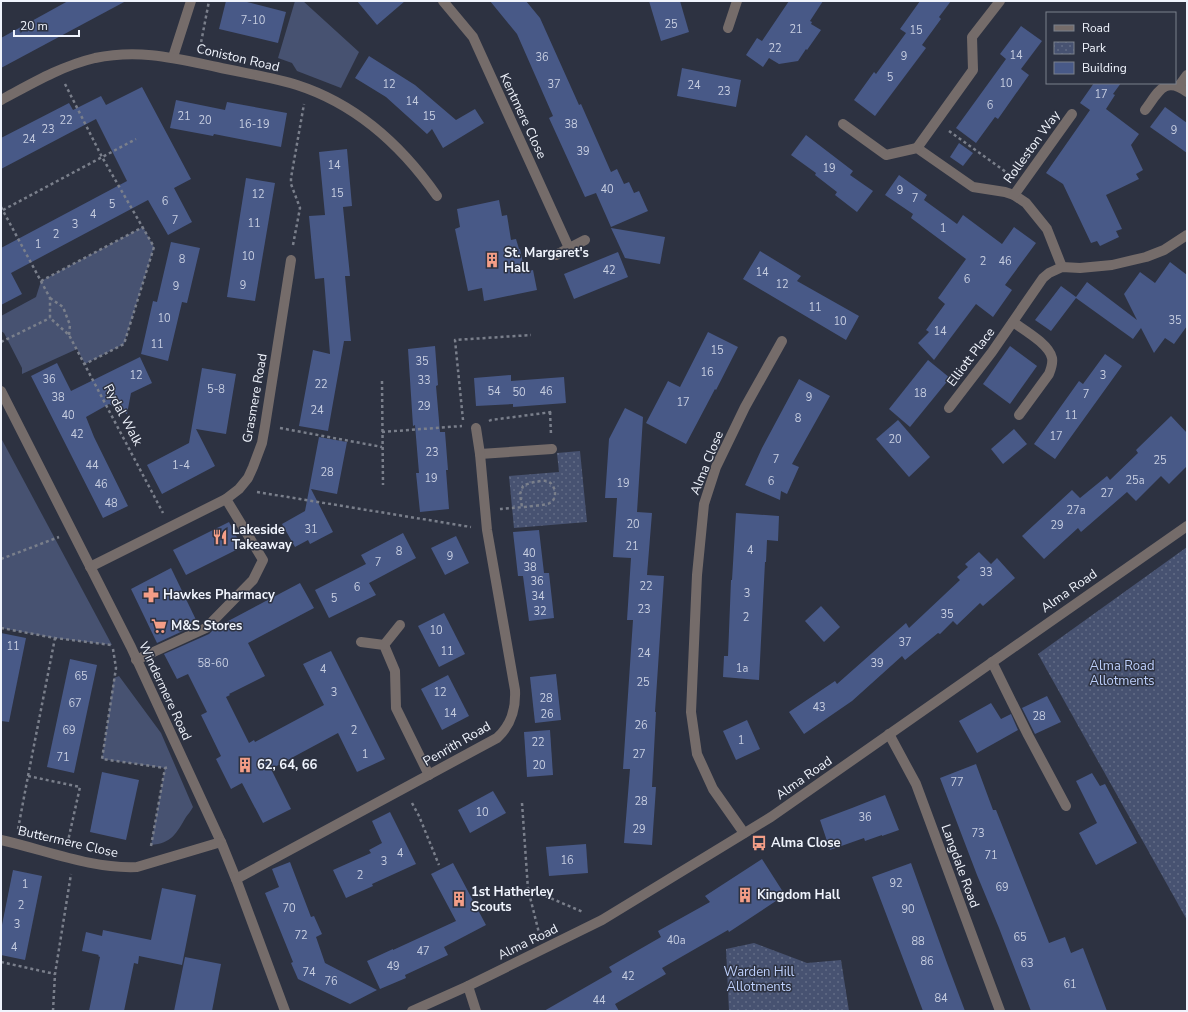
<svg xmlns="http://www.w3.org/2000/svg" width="1188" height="1012" viewBox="0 0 1188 1012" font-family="'Nunito Sans',sans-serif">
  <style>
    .grass { fill: #475271 }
    .park { fill: url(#park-dots) }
    .building { fill: #485987 }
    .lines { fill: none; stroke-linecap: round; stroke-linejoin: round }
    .path { stroke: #7a7f8b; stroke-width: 2.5; stroke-dasharray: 3 3; stroke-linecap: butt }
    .lane { stroke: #756c6a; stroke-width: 10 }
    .street { stroke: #756c6a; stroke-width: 10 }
    .labels { text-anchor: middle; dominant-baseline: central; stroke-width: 3; stroke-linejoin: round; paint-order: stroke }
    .number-label { font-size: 11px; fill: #c6cde0 }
    .street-label { font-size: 13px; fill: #f0f4fd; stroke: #2d3241 }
    .poi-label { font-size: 13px; font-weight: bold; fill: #f0f4fd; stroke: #2d3241; text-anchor: start }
    .park-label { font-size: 13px; fill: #bdcffb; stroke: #2d3241 }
  </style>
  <defs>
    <pattern id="park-dots" width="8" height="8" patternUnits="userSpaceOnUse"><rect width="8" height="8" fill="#475271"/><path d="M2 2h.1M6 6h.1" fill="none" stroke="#626c86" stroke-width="1.8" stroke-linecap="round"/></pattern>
  </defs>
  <rect width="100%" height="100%" fill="#2d3241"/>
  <g class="grass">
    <path d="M295 1H303L359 52 341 88 297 71 292 63 278 58Z"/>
    <path d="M143 227 154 247 124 344 85 364 77 349 22 374V368L4 333 1 331V316L36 297 41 281Z"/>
    <path d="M1 438 112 645 55 638 1 628Z"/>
    <path d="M119 676 161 733 193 807C191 811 188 814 186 817 176 834 172 843 151 845L165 768 102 759 114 678Z"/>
  </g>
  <g class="park">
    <path d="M580 451 587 522 514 528 509 476 559 472 557 453Z"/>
    <path d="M1187 547V920L1038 654Z"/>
    <path d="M754 943 807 963 841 960 849 1011H729L726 949Z"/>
  </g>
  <g class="building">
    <path d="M68 1H126L1 68V38Z"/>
    <path d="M226 1H243L286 12 278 43 219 29Z"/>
    <path d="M357 1H405L377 25Z"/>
    <path d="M490 1H526L540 18 579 105 581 104 611 172 617 169 624 184 629 182 634 193 639 191 648 211 611 227 596 193 585 197 549 118 553 116 517 34Z"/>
    <path d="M649 1H680L689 32 661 41Z"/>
    <path d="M789 1H823L810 21 812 22 811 24 821 30 807 50 806 49 798 61 779 64 769 58 763 67 746 55 757 38 762 41Z"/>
    <path d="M920 1H951L939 17 941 19 922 45 926 48 875 116 854 100 874 72 876 74 906 33 900 29Z"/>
    <path d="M1021 26 1042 41 1021 69 1029 75 998 119 995 117 976 143 956 128 1006 59 1000 54Z"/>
    <path d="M369 56 415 85 456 120 475 109 484 123 443 148 432 129 427 134 386 97 355 78Z"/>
    <path d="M682 68 741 80 736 107 677 96Z"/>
    <path d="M1094 83H1121L1113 94 1115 95 1106 109 1139 134 1131 145 1143 170 1136 174 1139 179 1106 195 1122 229 1116 231 1119 237 1100 246 1097 241 1091 243 1063 184 1046 173 1090 110 1080 103Z"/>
    <path d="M142 87 191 179 174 188 192 222 168 235 148 200 11 273 22 294 1 305V248L127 181 96 119 1 169V138L69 103 73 110 101 96 106 105Z"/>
    <path d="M176 100 225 110 227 102 287 113 281 147 214 134 213 136 170 128Z"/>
    <path d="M1165 107 1187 123V153L1150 127Z"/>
    <path d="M806 135 853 171 850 175 873 191 857 212 835 195 837 192 815 175 816 173 791 155Z"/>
    <path d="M959 143 973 153 963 166 950 157Z"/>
    <path d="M347 149 352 206 343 207 350 276H345L351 341H344L328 431 299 426 313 350 330 354 324 278 315 279 309 216 325 215 319 152Z"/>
    <path d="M899 175 927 195 924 200 957 224 963 215 1002 244 1014 227 1036 243 1005 285 1012 290 993 317 976 304 934 360 918 343 929 332 926 330 945 304 938 298 966 259 911 218 913 214 885 195Z"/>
    <path d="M246 178 275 183 255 301 227 297Z"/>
    <path d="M499 200 502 216 507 215 511 240 516 239 519 249H520L525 272 533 270 537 290 484 301 482 288 468 291 455 229 460 227 457 209Z"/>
    <path d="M611 228 665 237 660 264 625 258Z"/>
    <path d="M171 242 200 248 187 303 182 302 168 361 141 354 153 301 157 302Z"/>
    <path d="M760 251 801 276 797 281 859 316 846 340 743 279Z"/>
    <path d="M618 252 628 277 574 299 564 274Z"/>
    <path d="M1170 262 1187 275V326L1174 344 1165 338 1154 353 1141 328 1133 339 1076 298 1051 331 1035 320 1061 286 1076 297 1087 282 1137 320 1124 294 1140 272 1155 283Z"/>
    <path d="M708 332 738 347 716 390 715 389 686 444 646 423 668 381 680 387Z"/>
    <path d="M435 346 438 385 436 386 440 432H445L448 470H446L449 509 420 512 416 473H419L415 425 413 426 408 349Z"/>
    <path d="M1010 346 1037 366 1010 404 983 384Z"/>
    <path d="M1105 354 1122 366 1055 459 1034 444 1079 381 1083 384Z"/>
    <path d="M140 357 152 383 131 393 127 414 109 404 86 417 94 437 128 506 103 518 31 376 57 363 71 391Z"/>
    <path d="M928 360 950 378 910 427 889 409Z"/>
    <path d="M202 368 236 374 226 434 196 429 215 466 162 494 147 465 189 443Z"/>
    <path d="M511 375V381L564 377 566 403 513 407V404L476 406 474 378Z"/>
    <path d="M799 379 830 396 792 464 799 467 787 494 781 491 780 500 745 485 762 448Z"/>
    <path d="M625 408 643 417 637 512 652 513 647 575 664 576 655 712H656L652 787H656L652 845 624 843 630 769H623L633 620H627L631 558 613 557 617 498H605L609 439Z"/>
    <path d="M1171 416 1187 433V466L1169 484 1161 476 1136 501 1127 492 1081 532 1078 528 1044 559 1022 536 1072 490 1080 498 1107 476 1110 480 1138 453 1136 450Z"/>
    <path d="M898 420 930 457 909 477 876 439Z"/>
    <path d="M1014 429 1027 444 1003 464 991 449Z"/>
    <path d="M319 437 347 442 337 494 311 489 333 532 310 544 308 540 295 547 282 524 305 511Z"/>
    <path d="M736 513 779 516 778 541 767 540 766 562H765L759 680 723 677 724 656H728L731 580H732Z"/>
    <path d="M229 522 242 547 186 575 173 550Z"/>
    <path d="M539 530 544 573H549L554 618 529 621 523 576H518L513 532Z"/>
    <path d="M403 533 416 558 369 583 376 595 329 618 315 590 366 564 361 555Z"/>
    <path d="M456 536 469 563 445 575 431 548Z"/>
    <path d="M979 552 991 564 997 558 1015 578 983 606 980 603 957 625 953 621 940 634 938 633 905 660 902 656 852 701 804 734 789 712 835 681 837 684 906 623 909 628 960 580 957 577 968 567 965 564Z"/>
    <path d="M171 568 198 624 157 643 131 589Z"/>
    <path d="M300 583 314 608 248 643 265 676 229 694 230 695 226 697 249 743 254 740 255 742 324 705 303 664 331 651 385 759 357 772 338 733 271 769 291 809 263 823 242 783 231 789 216 759 221 756 201 715 207 712 188 674 177 679 164 654 209 634 215 628Z"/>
    <path d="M821 606 840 627 824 642 805 621Z"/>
    <path d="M444 613 465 654 439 667 418 626Z"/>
    <path d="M1 633 26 638 9 722 1 721Z"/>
    <path d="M70 659 97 665 74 773 47 767Z"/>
    <path d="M556 674 561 720 535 723 530 677Z"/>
    <path d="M448 675 469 716 442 730 421 689Z"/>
    <path d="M1047 696 1061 722 1035 734 1022 708Z"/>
    <path d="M991 703 1001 719 1011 714 1018 730 977 753 959 721Z"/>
    <path d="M747 720 760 749 736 760 723 731Z"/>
    <path d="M550 730 553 775 527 777 524 732Z"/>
    <path d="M976 764 993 810H996L1049 943 1065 937 1071 953 1083 948 1107 1011H1031L999 928 977 875 940 778Z"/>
    <path d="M102 772 139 780 126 840 90 832Z"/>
    <path d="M1092 773 1100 786 1105 784 1137 843 1096 865 1079 833 1097 823 1076 781Z"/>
    <path d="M493 791 506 813 470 833 458 810Z"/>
    <path d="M885 795 899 830 882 836V835L865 841 864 838 830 850 820 820 852 808Z"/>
    <path d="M390 812 416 864 372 884 373 886 346 898 333 870 371 853 369 850 382 843 372 821Z"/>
    <path d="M586 844 588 873 549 876 546 847Z"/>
    <path d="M762 859 785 895 729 932 728 930 662 968 666 974 615 1004 619 1011H544L612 972 609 967 661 937 658 931 710 902 705 896Z"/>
    <path d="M290 862 311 917 314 916 322 934 316 937 325 963 377 990 350 1004 298 979 291 963 293 962 265 893 279 887 272 869Z"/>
    <path d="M453 863 486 925 444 947 448 955 405 975 406 978 380 989 367 961 393 949V950L456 921 431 874Z"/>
    <path d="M911 863 947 963 965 1011H923L872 877Z"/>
    <path d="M13 870 42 876 25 960 1 955V930Z"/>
    <path d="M162 888 196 895 182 965 139 956 138 964 134 963 124 1011H89L100 957 98 956 99 955 82 951 86 932 102 936 103 930 151 940Z"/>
    <path d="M185 957 221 964 212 1011H174Z"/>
  </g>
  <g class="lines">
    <g class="path">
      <path d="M200 48 209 1"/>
      <path d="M65 84 102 157 154 247 124 344 85 364"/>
      <path d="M949 131 1010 175"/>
      <path d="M1 207 50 298V318L69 335 163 513"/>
      <path d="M3 210 136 139"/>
      <path d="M293 245 300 208 291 184V178L304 104"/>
      <path d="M41 281 143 227"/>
      <path d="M50 298 63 307 70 325 69 335"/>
      <path d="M1 342 50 318"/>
      <path d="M382 381 383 485"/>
      <path d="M550 412 551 434"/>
      <path d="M463 420 455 340 531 335"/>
      <path d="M489 421 491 420 552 412"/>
      <path d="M280 428 382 447"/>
      <path d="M382 432 462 426"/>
      <path d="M257 492 471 527"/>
      <path d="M500 509C509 508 544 506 550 503 558 499 556 484 547 481 541 480 528 483 523 486L520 494 522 507"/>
      <path d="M1 559 59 537"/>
      <path d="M1 628 55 638 111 645"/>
      <path d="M113 649 116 668 102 759 165 768 169 767"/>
      <path d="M28 776 55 638"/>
      <path d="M412 803 419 816 439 865"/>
      <path d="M522 803 528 889 539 933"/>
      <path d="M18 829 28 776 80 787 68 841"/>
      <path d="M151 846 165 768"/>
      <path d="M529 889 583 912"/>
      <path d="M1 962 55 974"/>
      <path d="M53 1011 55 974 71 874"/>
    </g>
    <g class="lane">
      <path d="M1179 86 1187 75"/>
      <path d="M136 660 206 628 253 580 263 560 226 499"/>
      <path d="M992 662 1028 735 1066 806"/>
    </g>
    <g class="street">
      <path d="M443 1 473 37 569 248"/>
      <path d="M728 28 737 1"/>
      <path d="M173 57 191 1"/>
      <path d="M1 100C31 84 61 66 95 58 139 49 174 58 217 67 243 73 272 77 297 85 356 104 402 146 437 196"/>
      <path d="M1145 110C1158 93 1164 75 1187 92"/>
      <path d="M843 124 886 155 917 148 973 187 1005 192 1014 195 1026 203 1047 229 1062 267"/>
      <path d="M917 148 973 70 972 37 1000 1"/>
      <path d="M1014 195 1072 114"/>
      <path d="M556 255 585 240"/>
      <path d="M1013 322C1024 330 1049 344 1052 358 1053 363 1051 369 1049 374L1019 415"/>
      <path d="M1 391 131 647 221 842 236 879 285 1011"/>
      <path d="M949 408 992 352 1043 278 1049 273 1062 267 1080 268 1112 265 1146 257 1164 250 1187 235"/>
      <path d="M480 454 552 449"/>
      <path d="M90 567 226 499 239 489 248 478 253 467 262 443 265 426 291 260"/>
      <path d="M361 642 384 645 395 671 396 708 429 775"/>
      <path d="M384 645 400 625"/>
      <path d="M889 734 916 784 1000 1011"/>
      <path d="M744 833 713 789 697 754 691 712 697 575 704 504 716 467 745 407 782 341"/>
      <path d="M1 840C46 850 91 869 137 867L221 842"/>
      <path d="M236 879 497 738C511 725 516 710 515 690L487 530 480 454 476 428"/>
      <path d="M468 986 476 1011"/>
      <path d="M412 1011 468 986 602 920 771 817 1187 526"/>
    </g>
  </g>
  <defs>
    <symbol id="building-bare" viewBox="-9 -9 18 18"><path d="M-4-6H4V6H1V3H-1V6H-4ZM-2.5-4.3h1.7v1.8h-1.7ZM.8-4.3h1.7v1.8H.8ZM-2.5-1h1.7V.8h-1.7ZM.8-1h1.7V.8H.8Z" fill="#f49e87" stroke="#2d3241" stroke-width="2.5" paint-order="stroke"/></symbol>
    <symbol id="restaurant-bare" viewBox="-9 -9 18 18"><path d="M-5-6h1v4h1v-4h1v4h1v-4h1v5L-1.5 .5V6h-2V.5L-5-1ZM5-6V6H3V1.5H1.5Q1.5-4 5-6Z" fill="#f49e87" stroke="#2d3241" stroke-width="2.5" paint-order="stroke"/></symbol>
    <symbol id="pharmacy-bare" viewBox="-9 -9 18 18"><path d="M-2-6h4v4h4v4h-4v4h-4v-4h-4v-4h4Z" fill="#f49e87" stroke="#2d3241" stroke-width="2.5" paint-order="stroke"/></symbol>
    <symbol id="supermarket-bare" viewBox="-9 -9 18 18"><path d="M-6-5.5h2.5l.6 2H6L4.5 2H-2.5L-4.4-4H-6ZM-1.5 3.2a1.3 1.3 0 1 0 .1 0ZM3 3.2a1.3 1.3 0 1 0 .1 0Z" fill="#f49e87" stroke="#2d3241" stroke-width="2.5" paint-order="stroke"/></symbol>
    <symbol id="bus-bare" viewBox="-9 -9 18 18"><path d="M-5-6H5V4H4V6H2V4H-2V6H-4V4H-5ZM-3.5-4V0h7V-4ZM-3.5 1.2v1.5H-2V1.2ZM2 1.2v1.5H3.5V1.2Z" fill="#f49e87" stroke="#2d3241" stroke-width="2.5" paint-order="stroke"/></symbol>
  </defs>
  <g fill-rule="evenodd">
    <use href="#building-bare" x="481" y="249" width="22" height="22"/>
    <use href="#restaurant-bare" x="209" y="526" width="22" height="22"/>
    <use href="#pharmacy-bare" x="140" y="584" width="22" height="22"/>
    <use href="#supermarket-bare" x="148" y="615" width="22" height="22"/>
    <use href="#building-bare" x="234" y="754" width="22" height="22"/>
    <use href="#bus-bare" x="748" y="832" width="22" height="22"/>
    <use href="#building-bare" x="734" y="884" width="22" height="22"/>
    <use href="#building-bare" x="448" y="888" width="22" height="22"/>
  </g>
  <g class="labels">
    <g class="number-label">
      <text x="253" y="20">7-10</text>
      <text x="671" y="24">25</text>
      <text x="796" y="29">21</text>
      <text x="916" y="30">15</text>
      <text x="775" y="48">22</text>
      <text x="1016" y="55">14</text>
      <text x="904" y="56">9</text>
      <text x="542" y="57">36</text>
      <text x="890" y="77">5</text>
      <text x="1006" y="83">10</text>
      <text x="389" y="84">12</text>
      <text x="554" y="84">37</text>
      <text x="694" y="85">24</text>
      <text x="724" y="91">23</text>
      <text x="1101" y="94">17</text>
      <text x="412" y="101">14</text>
      <text x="990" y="105">6</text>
      <text x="184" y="116">21</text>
      <text x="429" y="116">15</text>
      <text x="66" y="120">22</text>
      <text x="205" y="120">20</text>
      <text x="254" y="124">16-19</text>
      <text x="571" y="124">38</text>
      <text x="48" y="129">23</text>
      <text x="1174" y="130">9</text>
      <text x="29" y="139">24</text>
      <text x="583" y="151">39</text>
      <text x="334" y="165">14</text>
      <text x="829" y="168">19</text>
      <text x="607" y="189">40</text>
      <text x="900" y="190">9</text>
      <text x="337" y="193">15</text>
      <text x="258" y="194">12</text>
      <text x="915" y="198">7</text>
      <text x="165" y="201">6</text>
      <text x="112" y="204">5</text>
      <text x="93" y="214">4</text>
      <text x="175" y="220">7</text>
      <text x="254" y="223">11</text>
      <text x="75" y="224">3</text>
      <text x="943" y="228">1</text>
      <text x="56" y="234">2</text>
      <text x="38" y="244">1</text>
      <text x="248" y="256">10</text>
      <text x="182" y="259">8</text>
      <text x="983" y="261">2</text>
      <text x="1005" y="261">46</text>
      <text x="609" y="270">42</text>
      <text x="762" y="272">14</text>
      <text x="967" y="279">6</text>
      <text x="782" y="284">12</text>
      <text x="243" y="285">9</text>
      <text x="176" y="286">9</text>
      <text x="815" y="307">11</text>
      <text x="164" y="318">10</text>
      <text x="1175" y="320">35</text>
      <text x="840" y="321">10</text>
      <text x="940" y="331">14</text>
      <text x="157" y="344">11</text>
      <text x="717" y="350">15</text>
      <text x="422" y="361">35</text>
      <text x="707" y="372">16</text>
      <text x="136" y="375">12</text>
      <text x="1103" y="375">3</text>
      <text x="49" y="379">36</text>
      <text x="424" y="380">33</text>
      <text x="321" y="384">22</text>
      <text x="216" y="389">5-8</text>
      <text x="494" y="391">54</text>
      <text x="546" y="391">46</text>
      <text x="519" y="392">50</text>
      <text x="920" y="393">18</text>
      <text x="1086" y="394">7</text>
      <text x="58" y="397">38</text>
      <text x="809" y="397">9</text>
      <text x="683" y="402">17</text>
      <text x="424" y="406">29</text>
      <text x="317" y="410">24</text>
      <text x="68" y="415">40</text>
      <text x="1071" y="415">11</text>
      <text x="798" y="418">8</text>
      <text x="77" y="434">42</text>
      <text x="1056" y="436">17</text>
      <text x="895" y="439">20</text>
      <text x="432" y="452">23</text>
      <text x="776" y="459">7</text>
      <text x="1160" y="460">25</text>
      <text x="92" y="465">44</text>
      <text x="181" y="465">1-4</text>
      <text x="327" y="472">28</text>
      <text x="431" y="478">19</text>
      <text x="1135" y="480">25a</text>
      <text x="771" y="481">6</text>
      <text x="623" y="483">19</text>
      <text x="101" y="484">46</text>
      <text x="1107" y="493">27</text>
      <text x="111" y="503">48</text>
      <text x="1076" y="510">27a</text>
      <text x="633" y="524">20</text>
      <text x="1057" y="525">29</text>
      <text x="311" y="529">31</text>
      <text x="632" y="546">21</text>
      <text x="750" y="550">4</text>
      <text x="399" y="551">8</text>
      <text x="529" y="553">40</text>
      <text x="450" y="556">9</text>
      <text x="378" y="562">7</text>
      <text x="530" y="567">38</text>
      <text x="986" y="572">33</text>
      <text x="537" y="581">36</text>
      <text x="646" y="586">22</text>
      <text x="357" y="587">6</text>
      <text x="747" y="593">3</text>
      <text x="538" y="596">34</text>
      <text x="334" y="598">5</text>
      <text x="644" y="609">23</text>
      <text x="540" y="611">32</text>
      <text x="947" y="614">35</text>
      <text x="746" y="617">2</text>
      <text x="436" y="630">10</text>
      <text x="905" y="642">37</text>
      <text x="13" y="646">11</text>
      <text x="447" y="651">11</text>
      <text x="644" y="653">24</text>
      <text x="213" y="663">58-60</text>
      <text x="877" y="663">39</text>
      <text x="742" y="668">1a</text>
      <text x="323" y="669">4</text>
      <text x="81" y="676">65</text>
      <text x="643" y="682">25</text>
      <text x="334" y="692">3</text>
      <text x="440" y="692">12</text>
      <text x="546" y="698">28</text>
      <text x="75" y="703">67</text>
      <text x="819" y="707">43</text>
      <text x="450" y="713">14</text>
      <text x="547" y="714">26</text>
      <text x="1039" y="716">28</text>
      <text x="641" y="725">26</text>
      <text x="69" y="730">69</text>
      <text x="354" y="730">2</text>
      <text x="741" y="740">1</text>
      <text x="538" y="742">22</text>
      <text x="365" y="754">1</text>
      <text x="639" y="754">27</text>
      <text x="63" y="757">71</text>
      <text x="539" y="765">20</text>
      <text x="957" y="782">77</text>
      <text x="641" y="801">28</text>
      <text x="482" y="812">10</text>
      <text x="865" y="817">36</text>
      <text x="639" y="829">29</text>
      <text x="978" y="833">73</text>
      <text x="400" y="853">4</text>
      <text x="991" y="855">71</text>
      <text x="567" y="860">16</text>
      <text x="384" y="861">3</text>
      <text x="360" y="875">2</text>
      <text x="896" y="883">92</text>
      <text x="25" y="884">1</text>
      <text x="1002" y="887">69</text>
      <text x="21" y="905">2</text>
      <text x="289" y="908">70</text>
      <text x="908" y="909">90</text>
      <text x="17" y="924">3</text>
      <text x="301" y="935">72</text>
      <text x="1020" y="937">65</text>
      <text x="676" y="940">40a</text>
      <text x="918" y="941">88</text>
      <text x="14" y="947">4</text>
      <text x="423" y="951">47</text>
      <text x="927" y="961">86</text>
      <text x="1027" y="963">63</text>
      <text x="393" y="966">49</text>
      <text x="309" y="972">74</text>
      <text x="628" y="976">42</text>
      <text x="331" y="981">76</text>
      <text x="1070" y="984">61</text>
      <text x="941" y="998">84</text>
      <text x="599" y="1000">44</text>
    </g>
    <g class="street-label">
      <text transform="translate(238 58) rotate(13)">Coniston Road</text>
      <text transform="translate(523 116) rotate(65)">Kentmere Close</text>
      <text transform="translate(1032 147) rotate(-54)">Rolleston Way</text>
      <text transform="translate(971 357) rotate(-53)">Elliott Place</text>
      <text transform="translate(255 398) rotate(-80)">Grasmere Road</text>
      <text transform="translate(123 415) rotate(62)">Rydal Walk</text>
      <text transform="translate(707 463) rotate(-68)">Alma Close</text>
      <text transform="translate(1069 591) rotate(-35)">Alma Road</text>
      <text transform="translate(165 691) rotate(65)">Windermere Road</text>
      <text transform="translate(457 744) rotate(-30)">Penrith Road</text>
      <text transform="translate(804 778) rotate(-35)">Alma Road</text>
      <text transform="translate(68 842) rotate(13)">Buttermere Close</text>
      <text transform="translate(960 866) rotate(70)">Langdale Road</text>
      <text transform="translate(528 942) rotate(-26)">Alma Road</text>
    </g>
    <g class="poi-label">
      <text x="504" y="253">St. Margaret's<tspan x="504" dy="15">Hall</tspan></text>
      <text x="232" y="530">Lakeside<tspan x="232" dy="15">Takeaway</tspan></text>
      <text x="163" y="595">Hawkes Pharmacy</text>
      <text x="171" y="626">M&amp;S Stores</text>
      <text x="257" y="765">62, 64, 66</text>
      <text x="771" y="843">Alma Close</text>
      <text x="471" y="892">1st Hatherley<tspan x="471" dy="15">Scouts</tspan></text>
      <text x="757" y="895">Kingdom Hall</text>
    </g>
    <g class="park-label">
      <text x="1122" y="666">Alma Road<tspan x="1122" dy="15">Allotments</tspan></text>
      <text x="759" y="972">Warden Hill<tspan x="759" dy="15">Allotments</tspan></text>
    </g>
  </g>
  <rect width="1188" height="1012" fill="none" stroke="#f0f4fd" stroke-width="4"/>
  <rect x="1046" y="12" width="130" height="72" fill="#2d3241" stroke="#7b808c"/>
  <rect x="1054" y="25" width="20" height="6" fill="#756c6a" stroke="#7b808c"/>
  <text x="1082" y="32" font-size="12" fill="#f0f4fd">Road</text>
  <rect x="1054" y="42" width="20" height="12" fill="url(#park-dots)" stroke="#7b808c"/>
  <text x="1082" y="52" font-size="12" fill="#f0f4fd">Park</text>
  <rect x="1054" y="62" width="20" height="12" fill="#485987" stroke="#7b808c"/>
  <text x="1082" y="72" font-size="12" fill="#f0f4fd">Building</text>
  <path d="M14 30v6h65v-6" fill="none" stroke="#f0f4fd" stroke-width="2"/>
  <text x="20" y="30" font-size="12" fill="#f0f4fd" stroke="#2d3241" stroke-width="3" paint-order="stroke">20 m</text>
</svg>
